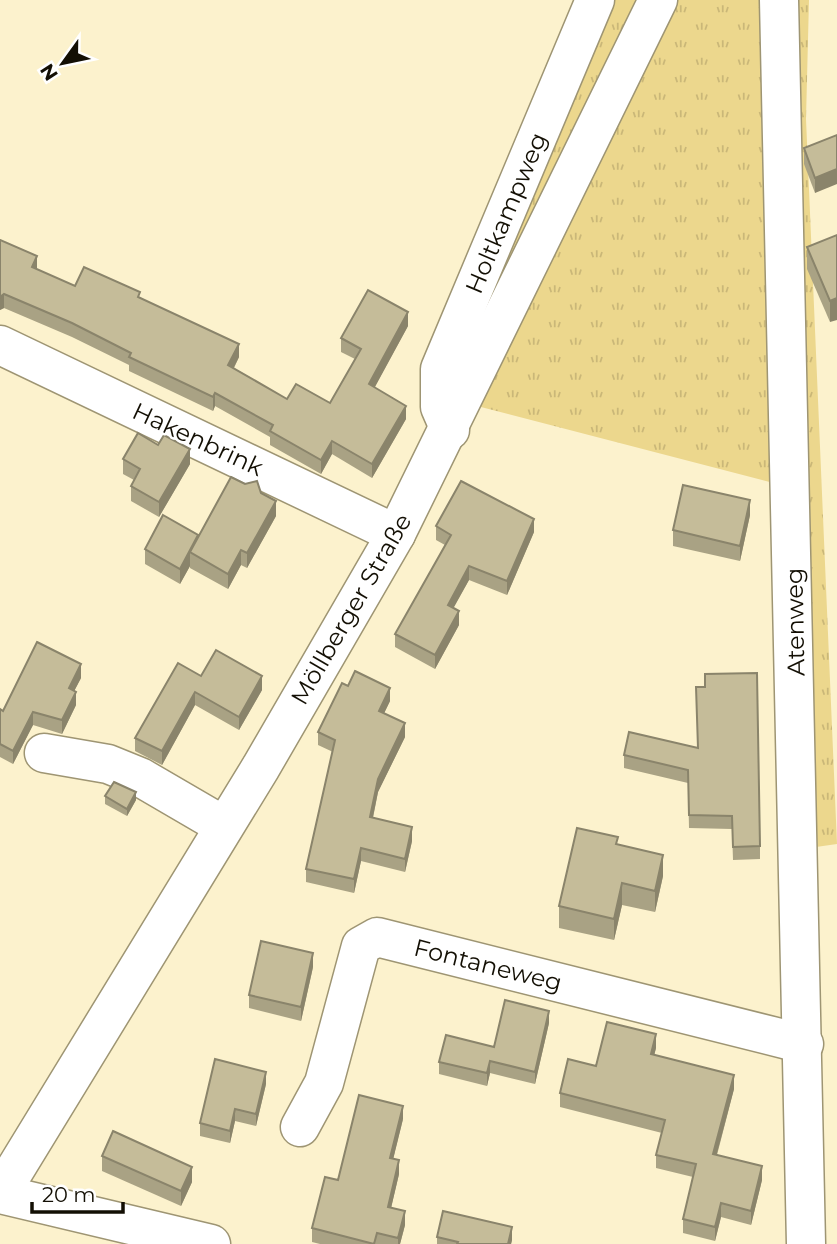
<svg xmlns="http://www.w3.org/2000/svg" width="837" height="1244" viewBox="0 0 837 1244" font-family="Montserrat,sans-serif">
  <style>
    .grass { fill: url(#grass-tufts) }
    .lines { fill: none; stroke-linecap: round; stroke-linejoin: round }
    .minor-casing { stroke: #9e9573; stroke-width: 41 }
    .minor { stroke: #fff; stroke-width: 38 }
    .wall { fill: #a9a284 }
    .shaded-wall { fill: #8a846b }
    .building { fill: #c5bc99; stroke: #8a846b; stroke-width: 2 }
    .labels { text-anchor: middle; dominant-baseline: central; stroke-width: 5; stroke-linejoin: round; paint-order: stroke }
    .street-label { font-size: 24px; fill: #130f04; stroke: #fff }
  </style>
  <defs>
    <pattern id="grass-tufts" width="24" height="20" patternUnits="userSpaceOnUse" patternTransform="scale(1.75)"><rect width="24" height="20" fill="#ecd78d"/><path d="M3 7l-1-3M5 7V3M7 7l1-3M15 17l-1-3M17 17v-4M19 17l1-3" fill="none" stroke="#cab778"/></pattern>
  </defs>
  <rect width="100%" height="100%" fill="#fcf2cd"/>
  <path class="grass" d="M582 0H809L806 119 837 844 795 850 785 486 446 398Z"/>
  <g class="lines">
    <defs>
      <g id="minor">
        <path d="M779 0 806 1244"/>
        <path d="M0 345 396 534"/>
        <path d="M450 430 440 407V369L595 0"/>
        <path d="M44 753 108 764 140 777 224 826"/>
        <path d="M300 1127 324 1083 361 946 377 937 804 1044"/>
        <path d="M0 1194 261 767 396 534 658 0"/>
        <path d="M0 1194 211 1244"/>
      </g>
    </defs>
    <use href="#minor" class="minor-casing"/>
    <use href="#minor" class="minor"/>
  </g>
  <g class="wall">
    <path d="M837 135 815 193 804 164V148Z"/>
    <path d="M837 235 830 322 807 269V247Z"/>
    <path d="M0 240 37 270 75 286 140 297 239 357 234 368 287 399 330 403 355 359 341 352V338L408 326 374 388 406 419 372 478 332 454 321 474 270 445V437L215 406 213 411 129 371V365L72 337 4 308 0 310Z"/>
    <path d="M123 459 190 464 159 517 131 501V486L134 480 123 474Z"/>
    <path d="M261 493 276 516 247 568 241 565 228 589 190 568V566L180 584 145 564V549L198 535Z"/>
    <path d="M750 515 740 561 673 546V530Z"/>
    <path d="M436 526 534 532 507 595 469 580 453 608 459 625 435 669 395 647V634L445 545 436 540Z"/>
    <path d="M201 676 262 690 239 730 195 705 162 765 135 751V738Z"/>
    <path d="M81 678 74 691 76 705 62 734 33 725 13 764 0 757V709L3 711Z"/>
    <path d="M348 686 390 701 384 713 405 737 378 792 373 818 412 841 405 872 361 861 354 893 306 882V869L333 752 318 745V732Z"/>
    <path d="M698 748 760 846V859L733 860 732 829 689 828 688 783 624 768V755Z"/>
    <path d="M105 796 136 800 127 816 105 804Z"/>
    <path d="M618 844 663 876 655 912 622 905 614 940 559 928V906Z"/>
    <path d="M313 967 301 1021 249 1008V995Z"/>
    <path d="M549 1023 535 1084 490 1073 487 1086 439 1074V1062L494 1047Z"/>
    <path d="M656 1048 654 1055 734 1089 717 1155 762 1180 751 1225 721 1217 715 1241 683 1233V1219L693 1177 656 1168V1155L662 1133 560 1107V1093L596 1066Z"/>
    <path d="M266 1084 256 1126 235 1121 230 1143 200 1136V1123Z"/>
    <path d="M403 1119 393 1159 399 1174 391 1208 405 1225 400 1244H320L312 1242V1228L338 1180Z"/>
    <path d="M102 1156 192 1182 181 1206 102 1171Z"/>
    <path d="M437 1237 512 1240 511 1244H437Z"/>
  </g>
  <g class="shaded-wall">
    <path d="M837 169V184L815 193V178Z"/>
    <path d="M37 256V270L32 267Z"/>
    <path d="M4 294V308L0 310V297Z"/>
    <path d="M837 298V320L830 322V301Z"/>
    <path d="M408 312V326L369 398V384Z"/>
    <path d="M239 344V357L228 379V365Z"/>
    <path d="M215 393V406L213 411V397Z"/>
    <path d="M406 406V419L372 478V464Z"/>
    <path d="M332 441V454L321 474V460Z"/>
    <path d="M190 449V464L159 517V502Z"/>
    <path d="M750 500V515L740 561V546Z"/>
    <path d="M276 501V516L247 568V553Z"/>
    <path d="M534 519V532L507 595V581Z"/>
    <path d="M198 535 190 552V566L180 584V569Z"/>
    <path d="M241 550V565L228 589V574Z"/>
    <path d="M469 566V580L448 618V605Z"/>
    <path d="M459 611V625L435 669V655Z"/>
    <path d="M81 664V678L69 701V688Z"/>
    <path d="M262 676V690L239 730V717Z"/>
    <path d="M390 688V701L379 724V711Z"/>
    <path d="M76 692V705L62 734V720Z"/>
    <path d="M195 692V705L162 765V751Z"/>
    <path d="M33 712V725L13 764V751Z"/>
    <path d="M405 723V737L378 792 370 831V817L378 779Z"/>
    <path d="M136 792V800L127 816V809Z"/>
    <path d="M412 827V841L405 872V859Z"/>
    <path d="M361 848V861L354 893V879Z"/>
    <path d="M663 855V876L655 912V891Z"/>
    <path d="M622 883V905L614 940V919Z"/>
    <path d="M313 953V967L301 1021V1007Z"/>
    <path d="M549 1011V1023L535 1084V1072Z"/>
    <path d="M656 1034V1048L651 1068V1054Z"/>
    <path d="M490 1061V1073L487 1086V1073Z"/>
    <path d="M266 1072V1084L256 1126V1114Z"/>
    <path d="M734 1075V1089L713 1168V1154Z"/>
    <path d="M403 1106V1119L390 1172V1158Z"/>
    <path d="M235 1109V1121L230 1143V1131Z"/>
    <path d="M399 1160V1174L388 1221V1207Z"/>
    <path d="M762 1166V1180L751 1225V1211Z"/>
    <path d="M192 1167V1182L181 1206V1191Z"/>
    <path d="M721 1203V1217L715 1241V1227Z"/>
    <path d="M405 1211V1225L400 1244H398V1238Z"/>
    <path d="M512 1227V1240L511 1244H508Z"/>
  </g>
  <g class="building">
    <path d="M837 135V169L815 178 804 148Z"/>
    <path d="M837 235V298L830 301 807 247Z"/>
    <path d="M0 240 37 256 32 267 75 286 84 267 140 292 138 297 239 344 228 365 287 399 296 384 330 403 361 349 341 338 368 290 408 312 369 384 406 406 372 464 332 441 321 460 270 431 273 425 215 393 213 397 129 357 131 353 72 323 4 294 0 297Z"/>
    <path d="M138 433 158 445 164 435 190 449 159 502 131 486 140 469 123 459Z"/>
    <path d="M231 477 245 484 257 481 261 493 276 501 247 553 241 550 228 574 190 552Z"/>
    <path d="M461 481 534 519 507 581 469 566 448 605 459 611 435 655 395 634 451 535 436 526Z"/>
    <path d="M683 485 750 500 740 546 673 530Z"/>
    <path d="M163 515 198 535 180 569 145 549Z"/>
    <path d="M37 642 81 664 69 688 76 692 62 720 33 712 13 751 0 744V709L3 711Z"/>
    <path d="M216 650 262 676 239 717 195 692 162 751 135 738 178 663 201 676Z"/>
    <path d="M355 671 390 688 379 711 405 723 378 779 370 817 412 827 405 859 361 848 354 879 306 869 335 740 318 732 342 683 348 686Z"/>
    <path d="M757 673 760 846 733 847 732 816 689 815 688 770 624 755 629 732 698 748 696 687H705V674Z"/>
    <path d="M114 782 136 792 127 809 105 796Z"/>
    <path d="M577 828 618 837 616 844 663 855 655 891 622 883 614 919 559 906Z"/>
    <path d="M261 941 313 953 301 1007 249 995Z"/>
    <path d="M505 1000 549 1011 535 1072 490 1061 487 1073 439 1062 446 1035 494 1047Z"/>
    <path d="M607 1022 656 1034 651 1054 734 1075 713 1154 762 1166 751 1211 721 1203 715 1227 683 1219 696 1164 656 1155 665 1120 560 1093 568 1059 596 1066Z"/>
    <path d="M215 1059 266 1072 256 1114 235 1109 230 1131 200 1123Z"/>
    <path d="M359 1095 403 1106 390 1158 399 1160 388 1207 405 1211 398 1238 377 1233 374 1244 312 1228 325 1177 338 1180Z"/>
    <path d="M113 1131 192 1167 181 1191 102 1156Z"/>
    <path d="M443 1211 512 1227 508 1244H457L458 1242 437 1237Z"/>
  </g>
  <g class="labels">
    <g class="street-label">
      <text transform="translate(506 213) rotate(-67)">Holtkampweg</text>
      <text transform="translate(198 439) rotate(25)">Hakenbrink</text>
      <text transform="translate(351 609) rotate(-60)">Möllberger Straße</text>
      <text transform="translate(795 622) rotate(-91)">Atenweg</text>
      <text transform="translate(488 965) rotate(14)">Fontaneweg</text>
    </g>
  </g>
  <g transform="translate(63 63) rotate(237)" stroke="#ffffff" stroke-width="5" paint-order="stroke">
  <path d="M0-5L12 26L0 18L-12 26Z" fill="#130f04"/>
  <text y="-10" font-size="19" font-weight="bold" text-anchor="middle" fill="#130f04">N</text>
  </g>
  <path d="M32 1202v10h91v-10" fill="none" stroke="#130f04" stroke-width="3.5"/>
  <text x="42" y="1202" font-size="21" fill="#130f04" stroke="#ffffff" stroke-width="5" paint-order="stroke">20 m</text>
</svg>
